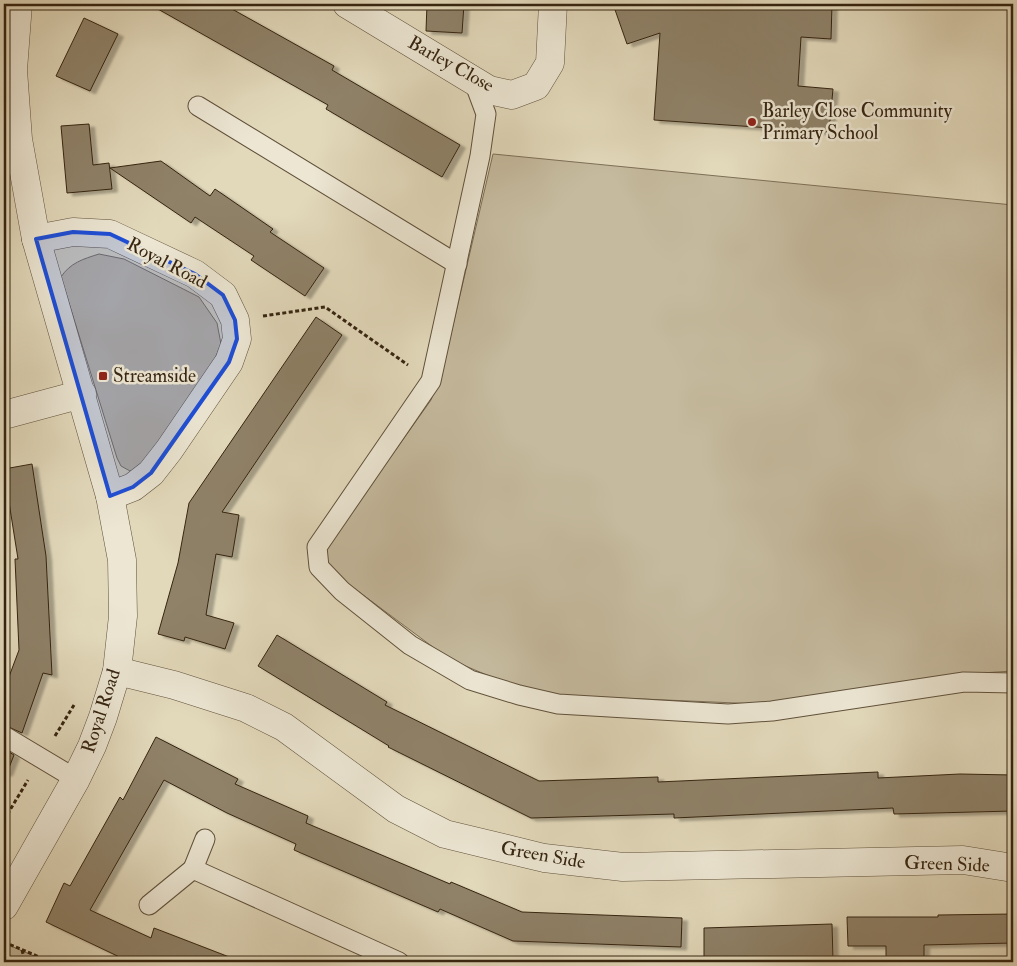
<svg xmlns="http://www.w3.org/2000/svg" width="1017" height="966" viewBox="0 0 1017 966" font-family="'IM FELL Double Pica',serif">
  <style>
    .green { fill: #c5ba9e; stroke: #7d6f57 }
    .building { fill: #8f8269; stroke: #352410; filter: url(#shadow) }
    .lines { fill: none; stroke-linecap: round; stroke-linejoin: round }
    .lane-casing { stroke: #60513b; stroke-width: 21 }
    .street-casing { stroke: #60513b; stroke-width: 29 }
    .path { stroke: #352410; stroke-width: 3; stroke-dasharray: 4 2.5; stroke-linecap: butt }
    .lane { stroke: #ece6d3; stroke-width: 19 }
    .street { stroke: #ece6d3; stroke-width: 28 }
    .marked { fill: #1d4ed8; fill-opacity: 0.2; stroke: #1d4ed8; stroke-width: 4; stroke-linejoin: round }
    .poi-dot { fill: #8f2418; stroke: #ece6d3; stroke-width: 2 }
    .labels { text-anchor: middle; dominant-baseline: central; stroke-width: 5; stroke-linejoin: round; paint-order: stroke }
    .street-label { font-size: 19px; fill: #352410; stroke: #ece6d3 }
    .poi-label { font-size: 19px; fill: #352410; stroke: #ece6d3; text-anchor: start }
  </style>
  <defs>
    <filter id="shadow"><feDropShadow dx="5.5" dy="3" stdDeviation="1" flood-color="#0004"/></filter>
  </defs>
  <rect width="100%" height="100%" fill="#e2d9bb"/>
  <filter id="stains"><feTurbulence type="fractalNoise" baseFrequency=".004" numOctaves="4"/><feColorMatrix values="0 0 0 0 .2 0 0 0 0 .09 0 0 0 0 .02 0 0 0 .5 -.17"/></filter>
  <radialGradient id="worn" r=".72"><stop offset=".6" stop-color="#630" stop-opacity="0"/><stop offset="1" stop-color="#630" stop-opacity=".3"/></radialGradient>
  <g class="green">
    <path d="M493 154 1013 205V671L948 675 759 704 550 695 501 681 449 659 343 580 319 558 431 400 443 368Z"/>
    <path d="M99 254 124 259 199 297 217 323 221 344 214 361 145 464 137 470 130 471 121 466 117 458 61 277C70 263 83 259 99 254Z"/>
    <path d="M4 943 48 962H4Z"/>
  </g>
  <g class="building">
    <path d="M149 4H223L334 66 332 70 460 145 442 177 326 109 328 105Z"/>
    <path d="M427 4H464L462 33 426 31Z"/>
    <path d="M613 4H832L831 39 801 37 798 86 833 89 829 132 654 120 660 33 627 44Z"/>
    <path d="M84 18 118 34 90 91 56 76Z"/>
    <path d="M89 124 93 165 109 163 112 189 67 193 61 126Z"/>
    <path d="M161 161 210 196 215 189 273 229 270 232 324 268 305 296 251 260 254 256 195 217 191 223 110 168Z"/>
    <path d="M316 317 342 335 222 512 239 515 232 557 216 554 206 615 234 623 225 649 185 637 184 641 158 634 178 563 189 503Z"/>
    <path d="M32 464 46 556 52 675 43 673 22 733 4 725V690L19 650 15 559H18L8 496 4 497V469Z"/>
    <path d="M277 635 387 702 385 705 539 781 658 777V782L878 772V778L960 774 1013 775V811L894 814 893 808 674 818V814L531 818 388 747 389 746 258 666Z"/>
    <path d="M156 737 238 779 235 784 308 816 306 823 450 884 451 882 522 912 682 918 681 947 513 941 440 909 438 912 294 850 296 844 227 813 164 780 90 910 151 938 154 928 237 960V962H130L46 922 64 883 70 886 120 797 123 800Z"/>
    <path d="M4 749 14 755 7 773H4Z"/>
    <path d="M1013 914V943L924 945V962H886V946H848L847 917H938V915Z"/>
    <path d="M832 924 833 960 704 962V928Z"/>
  </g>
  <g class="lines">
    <defs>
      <g id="lane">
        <path d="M473 79 486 114 480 156 431 381 317 547 319 567 342 591 410 645 470 680 519 695 558 704 728 714 772 711 964 682 1013 683"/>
        <path d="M198 106 457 264"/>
        <path d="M4 736 76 779"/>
        <path d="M193 869 205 839"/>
        <path d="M149 905 193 869 399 962"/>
      </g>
      <g id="street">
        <path d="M347 4 489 90 512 95 536 86 550 63 553 4"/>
        <path d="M36 239 73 232 110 234 195 274 223 295 235 320 237 339 229 362 169 450 151 473 133 487 110 496"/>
        <path d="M4 415 82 394"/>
        <path d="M117 671 174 685 246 708 284 727 396 809 445 834 544 858 623 867 963 860 1013 868"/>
        <path d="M4 906 76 779 92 746 103 717 117 671 123 616 122 560 110 496 36 239 18 139 13 70 18 4"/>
      </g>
    </defs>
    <use href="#lane" class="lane-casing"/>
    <use href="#street" class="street-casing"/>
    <g class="path">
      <path d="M263 316 325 307 408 365"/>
      <path d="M55 736 74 705"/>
      <path d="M4 820 28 780"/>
      <path d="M4 942 51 962"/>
      <path d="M22 950 25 962"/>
    </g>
    <use href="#lane" class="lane"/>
    <use href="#street" class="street"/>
  </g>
  <path class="marked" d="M73 232 110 234 195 274 223 295 235 320 237 339 229 362 151 473 133 487 110 496 36 239Z"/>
  <g class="poi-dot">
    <circle cx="752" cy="122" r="5"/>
    <rect x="98" y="371" width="10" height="10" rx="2.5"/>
  </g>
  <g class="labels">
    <g class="street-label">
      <text transform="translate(451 64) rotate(29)">Barley Close</text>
      <text transform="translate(167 263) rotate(28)">Royal Road</text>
      <text transform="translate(101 711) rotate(-72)">Royal Road</text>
      <text transform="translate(543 855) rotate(10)">Green Side</text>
      <text transform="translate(947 864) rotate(2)">Green Side</text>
    </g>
    <g class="poi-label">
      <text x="762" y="111">Barley Close Community<tspan x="762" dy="22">Primary School</tspan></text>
      <text x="113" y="376">Streamside</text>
    </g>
  </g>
  <rect width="1017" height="966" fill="none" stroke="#e2d9bb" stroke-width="20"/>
  <rect x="5" y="5" width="1007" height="956" fill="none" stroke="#352410" stroke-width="2.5"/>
  <rect x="10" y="10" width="997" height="946" fill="none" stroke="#352410"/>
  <rect width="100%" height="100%" filter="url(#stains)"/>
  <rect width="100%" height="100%" fill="url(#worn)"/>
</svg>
